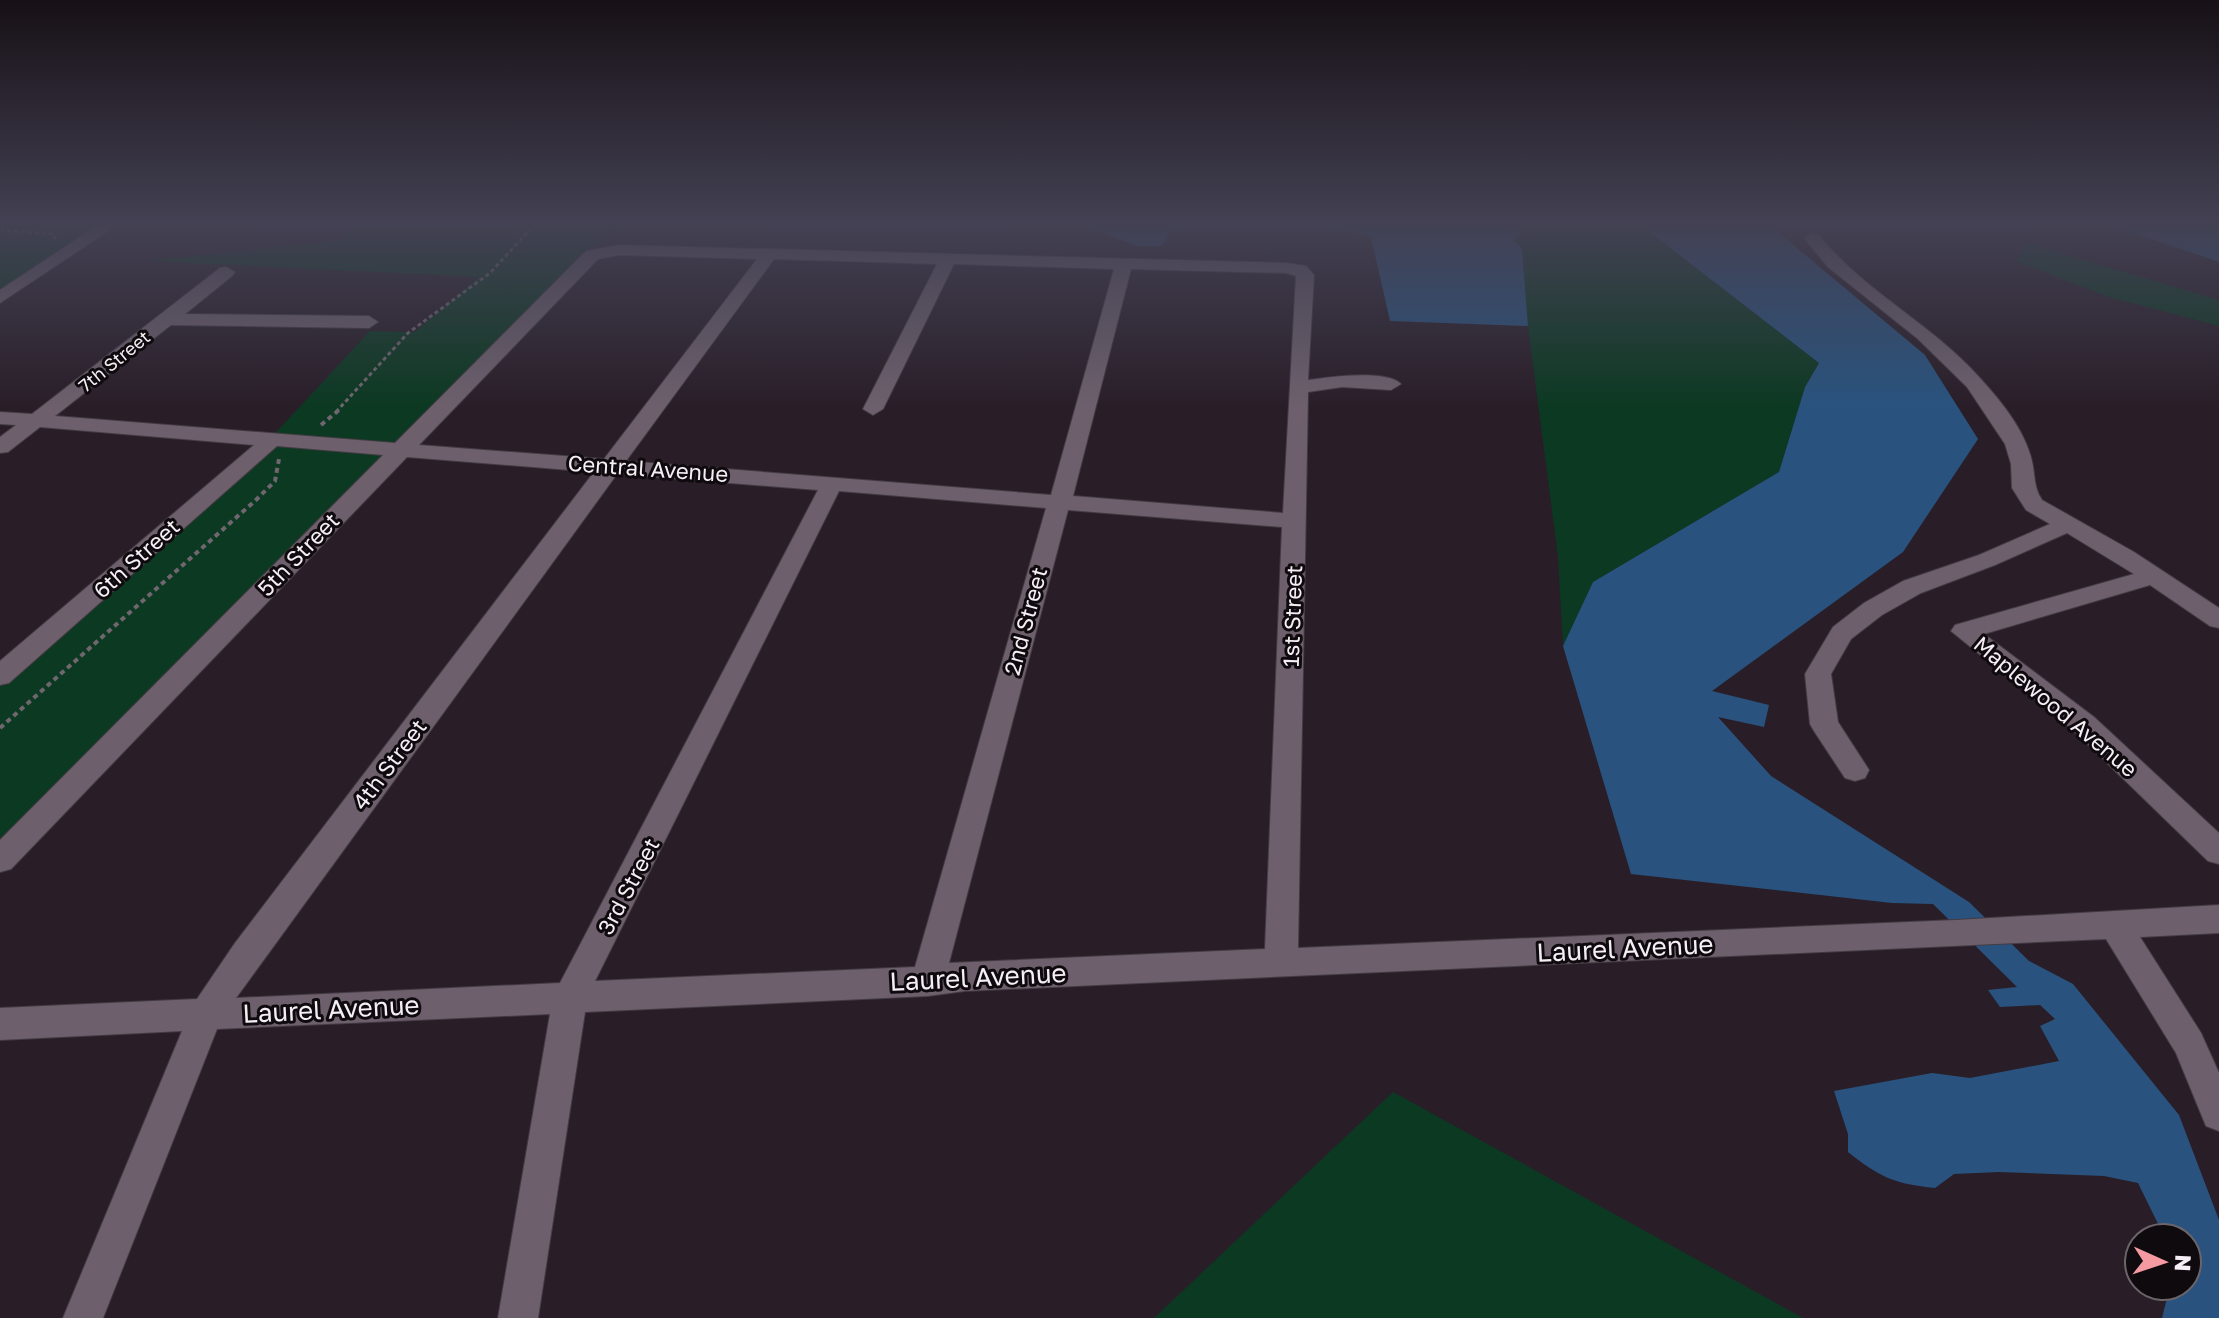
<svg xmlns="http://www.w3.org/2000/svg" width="2219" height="1318" viewBox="0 0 2219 1318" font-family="'Golos Text',sans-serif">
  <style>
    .green { fill: #0c3922 }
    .water { fill: #29537e }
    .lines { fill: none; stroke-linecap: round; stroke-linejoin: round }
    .minor-casing { stroke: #443b43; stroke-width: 2 }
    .path-far1 { stroke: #70666f; stroke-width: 3; stroke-dasharray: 4 3; stroke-linecap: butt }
    .path { stroke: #70666f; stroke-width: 4; stroke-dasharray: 5 4; stroke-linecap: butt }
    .minor { fill: #6d606c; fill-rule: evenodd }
    .labels { text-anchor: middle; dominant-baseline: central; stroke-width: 6; stroke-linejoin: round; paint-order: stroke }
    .far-street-label { font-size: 18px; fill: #f6eef5; stroke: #0f0a0e }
    .street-label { font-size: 22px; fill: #f6eef5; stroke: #0f0a0e }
    .near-street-label { font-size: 26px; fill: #f6eef5; stroke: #0f0a0e }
  </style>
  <rect width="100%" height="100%" fill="#291e28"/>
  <g class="green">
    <path d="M0 223 110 224 0 298Z"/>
    <path d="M363 223H624L582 254 0 862V662L268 441 370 331 415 332 479 277 147 261 343 240Z"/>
    <path d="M1517 223H1638L1819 363 1805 387 1779 472 1593 582 1563 646 1558 557 1528 326 1522 248 1512 240 1520 234Z"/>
    <path d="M2027 243 2219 300V326L2109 297 2016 261Z"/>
    <path d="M1393 1092 1803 1318H1154Z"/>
  </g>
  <g class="water">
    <path d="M1079 223H1517L1520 234 1513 240 1522 248 1528 326 1390 321 1371 237 1324 225 1172 229 1162 246H1137Z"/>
    <path d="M1638 223H1767L1925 355 1978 439 1903 552 1712 691 1769 705 1764 727 1718 717 1771 776 1969 902 2029 961 2073 984 2179 1115 2219 1220V1318H2162L2170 1286H2187V1238H2165L2138 1183 2104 1176 1999 1172 1954 1174 1935 1188C1895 1184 1879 1177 1848 1152V1134L1834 1091 1932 1073 1970 1078 2059 1061 2040 1026 2055 1019 2040 1005 2000 1007 1988 990 2017 987 1933 904 1892 903 1631 874 1563 646 1593 582 1779 472 1805 387 1819 363Z"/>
    <path d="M2105 223H2219V262Z"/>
  </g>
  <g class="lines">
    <defs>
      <g id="minor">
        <path d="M101 223H120L0 303V290Z"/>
        <path d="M1812 233 1818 234C1863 291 1931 323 1979 377 1999 399 2021 425 2030 454 2036 471 2032 485 2042 500L2134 552 2219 608V628L2210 626 2150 585 1984 634 2094 717 2219 833V864L2208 861 2074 731 1951 631 1955 625 2134 574 2067 533 1995 565 1921 593 1882 615 1851 639 1831 674 1838 722 1869 770 1865 778 1855 781 1845 778 1814 731 1810 724 1805 674 1833 627 1864 603 1903 581 1979 555 2050 524 2026 510 2012 488 2011 464 2005 444 1967 387 1918 339 1828 267 1804 238Z"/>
        <path d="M619 245 1286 263 1306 266 1314 275 1308 380C1329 377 1386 369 1401 384L1391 390 1342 387 1308 392 1298 948 1956 920 2219 905V933L2140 937 2201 1033 2219 1073V1131L2206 1126 2176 1053 2106 939 965 991 928 996 585 1012 538 1318H498L550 1014 217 1029 103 1318H63L182 1031 0 1040V1008L197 999 235 943 594 472 407 457 11 869 0 872V840L383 455 277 446 9 683 0 685V661L254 445 40 427 8 452 0 453V437L16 425 0 424V412L32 414 220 268 226 267 235 272 232 276 185 314 369 316 378 322 369 328 171 325 55 416 395 443 586 251ZM619 255 757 259 604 459 419 445 598 259ZM774 259 937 264 863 409 873 415 883 409 954 264 1114 269 1051 495 626 461ZM1131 269 1286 273 1296 276 1283 513 1073 496ZM617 474 818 490 560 983 236 998ZM839 491 1046 508 915 967 595 981ZM1068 510 1282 527 1265 949 949 963Z"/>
      </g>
    </defs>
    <use href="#minor" class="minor-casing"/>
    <g class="path-far1">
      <path d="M0 230 54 234 55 239"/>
      <path d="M336 412 408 333 490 273 536 223"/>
    </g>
    <g class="path">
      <path d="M321 425 339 410"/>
      <path d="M0 728 257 499 275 481 279 459"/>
    </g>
    <use href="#minor" class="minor"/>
  </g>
  <linearGradient id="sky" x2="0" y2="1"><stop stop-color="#171016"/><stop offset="0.55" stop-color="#434153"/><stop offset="1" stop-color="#434153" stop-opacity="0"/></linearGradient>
  <rect width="2219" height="407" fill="url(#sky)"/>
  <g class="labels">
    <g class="far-street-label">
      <text transform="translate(114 361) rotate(-39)">7th Street</text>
    </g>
    <g class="street-label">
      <text transform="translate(648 468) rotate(4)">Central Avenue</text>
      <text transform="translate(298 554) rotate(-46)">5th Street</text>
      <text transform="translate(136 558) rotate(-42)">6th Street</text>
      <text transform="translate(1292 616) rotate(-88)">1st Street</text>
      <text transform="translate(1025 621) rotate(-75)">2nd Street</text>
      <text transform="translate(2056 706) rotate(40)">Maplewood Avenue</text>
      <text transform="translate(389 764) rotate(-53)">4th Street</text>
      <text transform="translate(628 886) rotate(-62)">3rd Street</text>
    </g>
    <g class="near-street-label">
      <text transform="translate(1625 948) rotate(-3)">Laurel Avenue</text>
      <text transform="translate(978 977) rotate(-3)">Laurel Avenue</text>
      <text transform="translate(331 1009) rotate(-3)">Laurel Avenue</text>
    </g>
  </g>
  <g transform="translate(2163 1262) rotate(93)"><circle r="38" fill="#0f0a0e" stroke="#6b656a" stroke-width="2"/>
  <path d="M0-6L14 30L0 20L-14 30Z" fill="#f49aa0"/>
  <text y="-12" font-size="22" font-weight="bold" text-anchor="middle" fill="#f6eef5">N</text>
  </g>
</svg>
